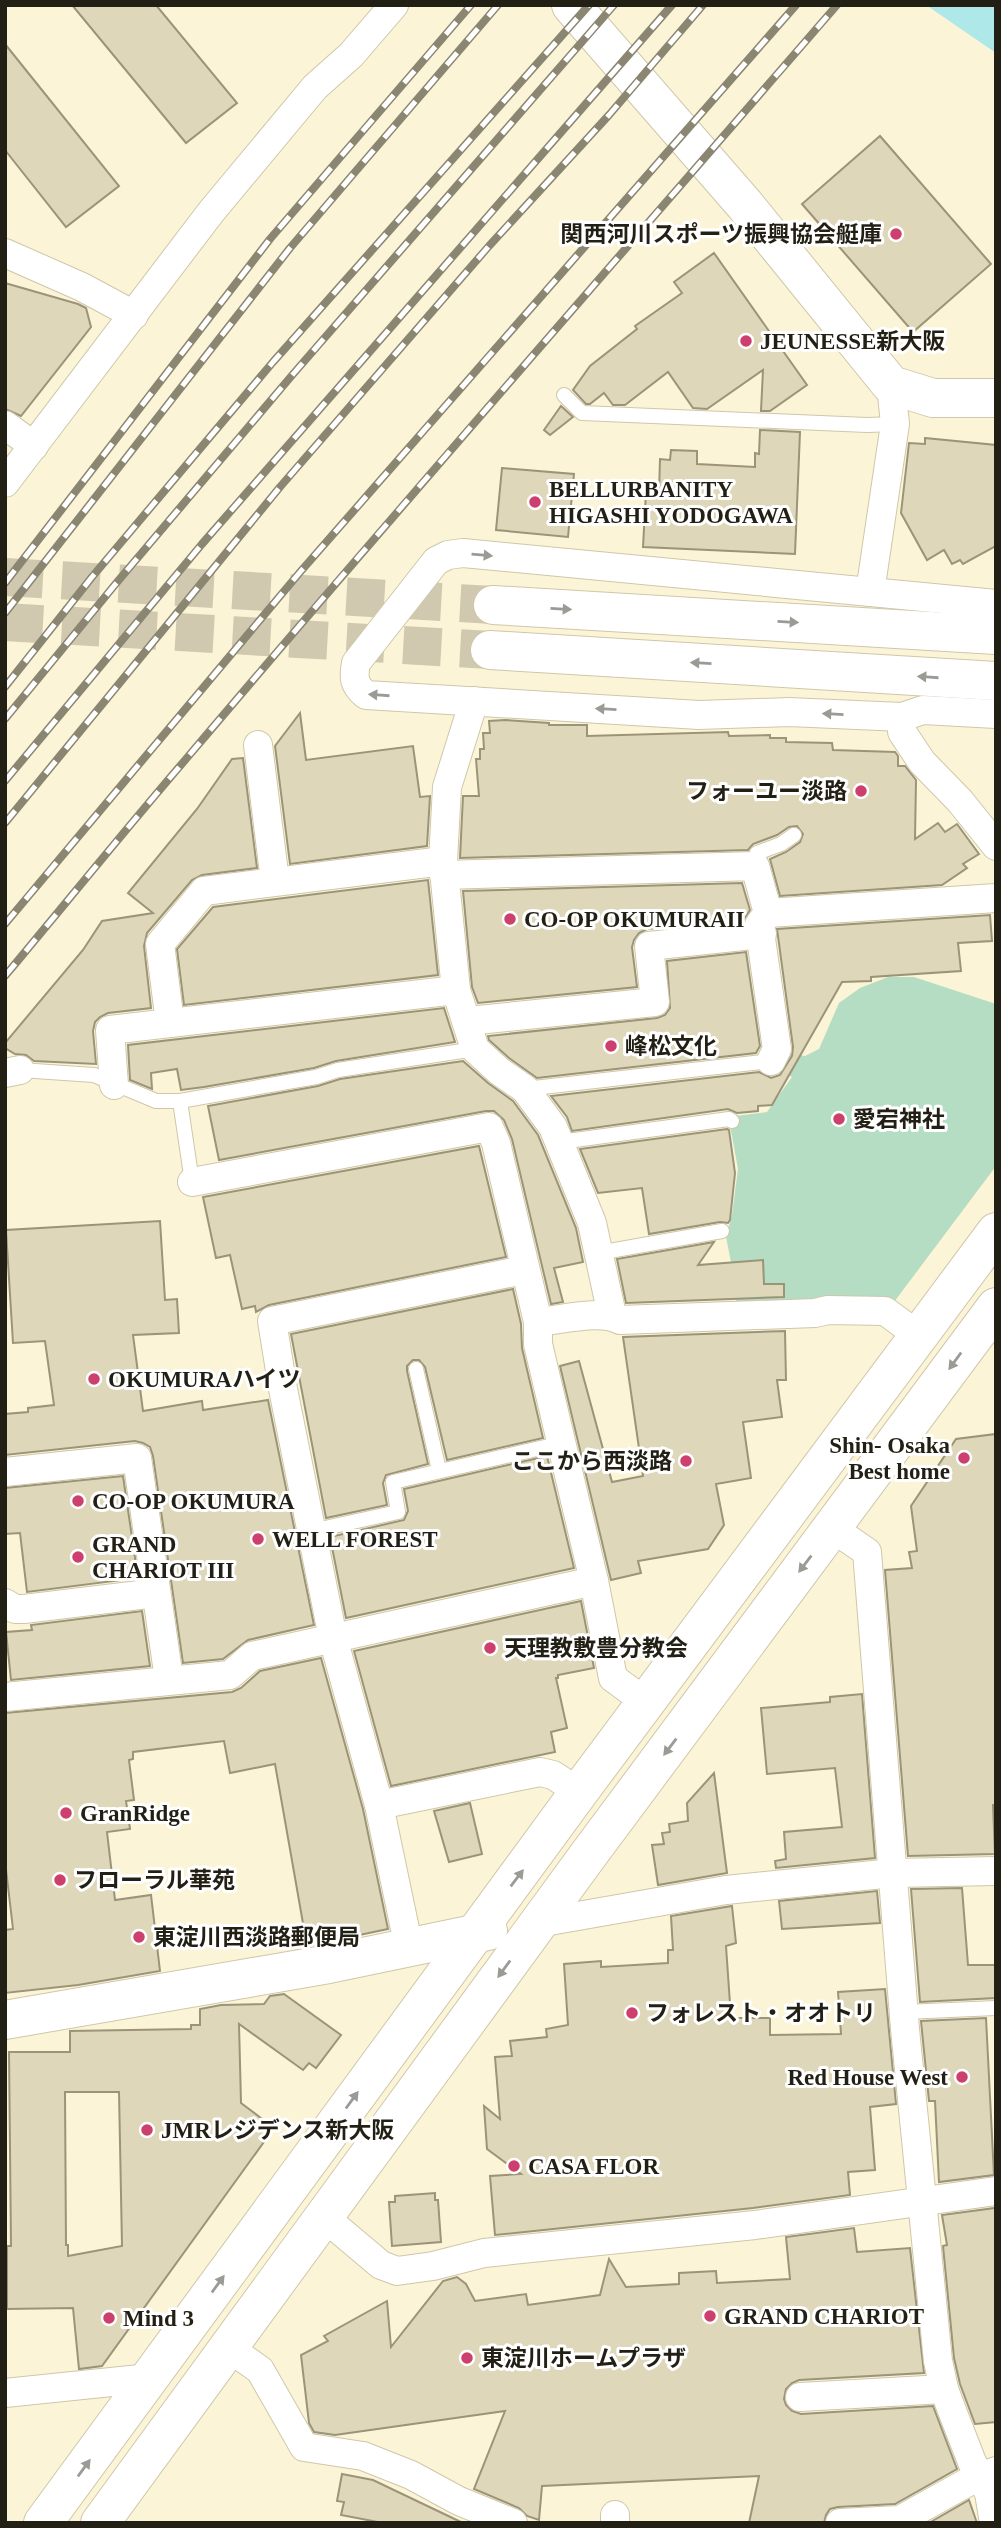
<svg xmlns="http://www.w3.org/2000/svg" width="1001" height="2528" viewBox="0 0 1001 2528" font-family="'Times New Roman','Noto Sans JP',serif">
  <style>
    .green { fill: #b4ddc4 }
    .water { fill: #afe8e8 }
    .building { fill: #dfd7ba; stroke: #9b9479; stroke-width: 2; fill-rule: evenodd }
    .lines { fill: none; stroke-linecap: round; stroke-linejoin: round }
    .secondary-tunnel { stroke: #d0c9af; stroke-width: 38; stroke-dasharray: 38 19; stroke-linecap: butt }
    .lane-casing { stroke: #cfc7aa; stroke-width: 16 }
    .street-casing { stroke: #cfc7aa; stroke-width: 30 }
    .secondary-casing { stroke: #cfc7aa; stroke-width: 40 }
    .lane { stroke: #fff; stroke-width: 14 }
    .street { stroke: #fff; stroke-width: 28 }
    .secondary { stroke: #fff; stroke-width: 38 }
    .rail-casing { stroke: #8b8672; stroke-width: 8 }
    .rail { stroke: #fff; stroke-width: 5; stroke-dasharray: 16; stroke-linecap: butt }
    .oneway { fill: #9c9a95 }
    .poi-dot { fill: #cd3f6d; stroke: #fff; stroke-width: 2.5 }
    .labels { text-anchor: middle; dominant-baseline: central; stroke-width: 6; stroke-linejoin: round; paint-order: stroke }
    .poi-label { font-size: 23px; font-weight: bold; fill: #221f14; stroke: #fff; text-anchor: start }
  </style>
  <rect width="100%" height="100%" fill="#fcf4d6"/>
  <path class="green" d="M888 977H914L996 1004V1166L894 1302 737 1308 733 1272 726 1237 732 1215 738 1169 730 1125 735 1116 767 1112 792 1077 774 1065 786 1053 805 1056 819 1049 839 1003 860 988Z"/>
  <path class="water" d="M926 5H996V53Z"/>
  <g class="building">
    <path d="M72 5H156L237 103 186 143Z"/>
    <path d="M5 44 119 186 66 227 5 150Z"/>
    <path d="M880 136 991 264 913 332 802 204Z"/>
    <path d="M714 253 807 385 770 411H761L763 370 707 409 693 408 668 372 625 405H613L604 393 590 404H586L573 390 590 366 637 329 635 326 682 293 674 282Z"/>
    <path d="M5 283 78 304 86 308 91 327 21 416 5 409Z"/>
    <path d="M561 406 573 417 550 435 544 430Z"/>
    <path d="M760 430 800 432 795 554 643 547 646 492 659 493 660 459 670 460 671 450 697 451V464L755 467V453L759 454Z"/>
    <path d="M925 438 996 445V546L963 564 960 560 952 564 944 550 927 560 901 513 909 443 925 444Z"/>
    <path d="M502 468 574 474 568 537 496 530Z"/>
    <path d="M300 713 306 760 413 746 420 797 430 796 427 846 290 864 275 746Z"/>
    <path d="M505 720 549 723V725H587V736L728 732 729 736 770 735V738H786V742L832 743 833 750 895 752 898 756V766H905L916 780 915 839 938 823 945 832 957 824 979 854 963 864 967 868 942 885 780 896 770 859 786 852 800 842 803 834 797 826 789 827 777 835 753 844 748 850 460 858 463 796H479L476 759H480V749H484L483 733H490L489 721Z"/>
    <path d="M243 758 257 868 202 875 192 880 147 933 144 946 151 1008 108 1013 100 1017 95 1022 93 1031 96 1064 34 1061 26 1055 15 1054 5 1048V1043L83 950 102 921 153 913 128 893 197 809 232 759Z"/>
    <path d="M428 880 438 975 184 1005 177 949 213 907Z"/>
    <path d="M742 883 750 910 744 919 647 929 639 933 634 940 632 947 637 987 478 1003 472 987 463 891Z"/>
    <path d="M990 915 992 941 958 943 961 971 871 977V981L842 982 772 1105 758 1106V1111L737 1113 728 1109 572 1131 567 1117 551 1096 759 1072 771 1078 780 1075 792 1056 793 1047 777 929Z"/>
    <path d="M746 952 760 1046 756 1053 537 1078 509 1058 489 1040 488 1036 657 1018 665 1015 670 1008 667 961Z"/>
    <path d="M444 1008 455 1042 336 1061 314 1068 204 1087 181 1090 177 1069 151 1073 152 1089 130 1080 128 1045Z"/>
    <path d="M463 1061 488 1083 513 1101 538 1135 576 1228 583 1262 554 1268 563 1302 551 1304 512 1139 504 1120 494 1111H486L219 1160 208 1106 318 1086 340 1079Z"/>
    <path d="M727 1129 729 1130 735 1173 730 1220 728 1223 720 1222 649 1234 642 1188 598 1193 580 1149Z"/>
    <path d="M479 1146 506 1257 269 1305 256 1312 255 1306 242 1309 230 1255 216 1258 203 1197Z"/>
    <path d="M160 1221 165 1300 177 1299 179 1333 133 1335 143 1411 202 1401 203 1410 268 1400 314 1625 248 1640 223 1659 183 1663 153 1456 150 1447 143 1443 135 1441 5 1455V1414L28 1412V1408L54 1405 45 1341 13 1343 6 1230Z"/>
    <path d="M714 1242 698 1265 763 1260 764 1284H784V1297L626 1303 617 1259Z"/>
    <path d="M513 1289 521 1324 522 1348 543 1438 447 1460 425 1367 419 1360H413L407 1366V1371L428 1464 386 1475 383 1483 387 1505 326 1518 291 1334Z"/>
    <path d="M785 1331 786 1380H777L782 1417 743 1422 751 1478 716 1484 724 1525 708 1549 638 1561 641 1573 611 1580 560 1366 579 1361 612 1482 643 1476 623 1337Z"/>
    <path d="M996 1434V1805H993L995 1854 908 1856 885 1570 912 1568 909 1552 917 1551 911 1506 956 1439Z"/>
    <path d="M547 1456 574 1568 346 1618 330 1537 404 1520 408 1511 404 1489Z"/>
    <path d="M123 1476 138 1578 27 1592 20 1533 5 1534V1488Z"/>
    <path d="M581 1601 594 1668 558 1675V1678H556L567 1728 551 1732 555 1752 391 1786 354 1651Z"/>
    <path d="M142 1611 150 1666 11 1680 6 1632 32 1630 31 1625Z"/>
    <path d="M321 1658 363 1809 388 1929 307 1946 275 1764 230 1773 224 1741 133 1752V1759L129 1760 134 1800 126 1801 130 1829 107 1832 115 1900 151 1895 160 1971 78 1985 5 1993V1930L13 1929 5 1861V1713L232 1692 241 1688 260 1671Z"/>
    <path d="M862 1694 875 1858 776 1868 775 1861 786 1859 784 1832 842 1827 835 1768 767 1774 761 1708 830 1702V1697Z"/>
    <path d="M714 1773 727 1873 658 1885 652 1845 664 1844 662 1833 670 1832 669 1824 688 1821 687 1803Z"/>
    <path d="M470 1803 482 1854 449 1862 434 1811Z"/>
    <path d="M962 1888 968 1965H996V1998L920 2002 911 1889Z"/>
    <path d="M877 1891 880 1923 782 1929 779 1901Z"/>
    <path d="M732 1906 736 1943 726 1946 731 2018H770V2035L841 2034 838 1992 885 1989 896 2104 870 2107 875 2170 848 2172 850 2195 753 2208 495 2235 490 2176 521 2174 487 2149 484 2106 500 2119 495 2057 512 2056 510 2041 547 2037 546 2029 568 2025 564 1964 601 1961V1967L668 1963V1950H673L671 1916Z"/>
    <path d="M284 1994 341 2035 316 2068 309 2063 303 2070 239 2024 241 2103 274 2128 102 2366 79 2369 73 2308 7 2309V2246H11L9 2052H70V2031L191 2029V2025H200V2009L221 2005 264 2004 270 1996ZM65 2092H119L122 2246 68 2256V2245H66Z"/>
    <path d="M986 2018 994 2175 939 2182 935 2101H929L921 2021Z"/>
    <path d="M435 2193V2200H438L441 2242 392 2246 389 2202H395V2196Z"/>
    <path d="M995 2208 996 2422 975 2424 960 2384 954 2358 943 2246 947 2245 942 2215Z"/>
    <path d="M854 2228 857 2252 910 2248 924 2373 799 2380 792 2383 786 2389 784 2399 786 2405 792 2411 801 2414 933 2406 957 2469 895 2504 838 2507 830 2509 826 2515 824 2523H749L759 2476 542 2486 539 2520 527 2516 519 2508 474 2489 505 2411 335 2435 314 2432 309 2423 301 2355 328 2341 324 2336 387 2301 391 2347 443 2281 457 2277 466 2284 475 2301 526 2294 528 2305 600 2295 609 2259 626 2287 679 2284V2273L716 2271 717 2283 790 2279 786 2237Z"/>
    <path d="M342 2474 373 2480 463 2523H383L341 2515 344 2502 337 2501Z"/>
    <path d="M969 2500 977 2523H929Z"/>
  </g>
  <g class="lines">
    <g class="secondary-tunnel">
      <path d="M5 577 493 605"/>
      <path d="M5 622 490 650"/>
    </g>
    <defs>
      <g id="lane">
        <path d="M564 395 582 413 867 425 895 424"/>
        <path d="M755 866 757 853 781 844 794 835"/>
        <path d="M20 1070 94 1075 156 1101H180L316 1077 338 1070 475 1049"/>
        <path d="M525 1089 771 1061"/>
        <path d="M180 1101 192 1182"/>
        <path d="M560 1142 729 1119 732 1121"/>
        <path d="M598 1253 722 1231"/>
        <path d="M416 1369 439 1470"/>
        <path d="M311 1531 398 1512 393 1482 562 1443"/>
        <path d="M904 2012 996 2008"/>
      </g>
      <g id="street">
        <path d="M5 253 82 287 134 315"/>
        <path d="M5 425 34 446"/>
        <path d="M5 483 211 212 315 87 351 55 394 5"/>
        <path d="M870 592 895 424 891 385"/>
        <path d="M996 604 463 553 448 555 436 561 356 663C353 678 354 685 366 695L699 715 789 712 902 717 923 710 996 714"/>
        <path d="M474 701 447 787 443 861 456 990 475 1049 499 1071 525 1089 553 1127 592 1223 612 1315"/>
        <path d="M902 717V732L922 762 960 801 996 846"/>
        <path d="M258 745 275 881"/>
        <path d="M444 875 755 866 768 913 759 925 777 1049 771 1061"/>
        <path d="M768 913 996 898"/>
        <path d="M468 1021 655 1002 649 946 762 934"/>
        <path d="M170 1023 456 990"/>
        <path d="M5 1073 20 1070"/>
        <path d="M114 1085 110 1030 170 1023 160 944 204 891 443 861"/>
        <path d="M192 1182 489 1127 496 1143 538 1322V1344L594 1581 613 1678 647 1703"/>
        <path d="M538 1322C561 1320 600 1309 620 1320L815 1313 828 1310 885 1311 919 1336"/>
        <path d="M5 1472 137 1458 169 1679"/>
        <path d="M832 1528 867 1552 905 2029 938 2361 944 2389 951 2408 972 2462 989 2493 994 2523"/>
        <path d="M5 1603 15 1609H24L156 1593"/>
        <path d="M5 1697 230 1675 252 1656 594 1581"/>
        <path d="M379 1805 540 1772 553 1775 579 1792"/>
        <path d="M538 1923 726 1890 893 1873 996 1871"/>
        <path d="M409 1948 379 1805 333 1638 283 1389 272 1321 524 1270"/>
        <path d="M324 2217 381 2265 397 2271 433 2266 484 2253 755 2225 996 2191"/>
        <path d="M229 2348 260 2370 304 2447 363 2456 411 2475 459 2501 513 2523"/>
        <path d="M5 2393 150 2378"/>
        <path d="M800 2397 944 2389"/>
        <path d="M615 2515V2523"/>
        <path d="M840 2523 900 2520 968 2482 996 2471"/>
      </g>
      <g id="secondary">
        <path d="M571 5 745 205 891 385 933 398H996"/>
        <path d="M493 605 996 635"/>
        <path d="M490 650 996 681"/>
        <path d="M5 2020 329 1964 488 1931"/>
        <path d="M43 2523 579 1792 996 1232"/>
        <path d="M100 2523 589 1854 996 1307"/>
      </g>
    </defs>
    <use href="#lane" class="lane-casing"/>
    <use href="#street" class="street-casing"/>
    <use href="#secondary" class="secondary-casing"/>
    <use href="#lane" class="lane"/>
    <use href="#street" class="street"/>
    <use href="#secondary" class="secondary"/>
    <defs>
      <g id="rail">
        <path d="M5 583 270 239 471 5"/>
        <path d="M5 613 290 248 498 5"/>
        <path d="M5 687 92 577 273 362 589 5"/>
        <path d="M5 719 118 581 294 373 614 5"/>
        <path d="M5 781 202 544 672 5"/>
        <path d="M5 823 280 487 489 246 609 115 703 5"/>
        <path d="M5 924 301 571 796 5"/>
        <path d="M5 976C66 903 125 830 186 759 401 505 620 256 837 5"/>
      </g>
    </defs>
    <use href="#rail" class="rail-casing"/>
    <use href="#rail" class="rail"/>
  </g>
  <defs><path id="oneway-solid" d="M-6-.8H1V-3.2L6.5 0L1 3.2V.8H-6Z" transform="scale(1.75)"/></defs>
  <g class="oneway">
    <use href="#oneway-solid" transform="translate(482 555) rotate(5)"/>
    <use href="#oneway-solid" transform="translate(561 609) rotate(3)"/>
    <use href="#oneway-solid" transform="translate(788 622) rotate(3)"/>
    <use href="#oneway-solid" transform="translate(701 663) rotate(-177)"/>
    <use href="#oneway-solid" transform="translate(928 677) rotate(-176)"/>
    <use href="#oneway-solid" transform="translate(379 695) rotate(-176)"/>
    <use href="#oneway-solid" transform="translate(606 709) rotate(-177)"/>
    <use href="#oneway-solid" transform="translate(833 714) rotate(-177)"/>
    <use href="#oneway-solid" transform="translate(955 1361) rotate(126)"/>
    <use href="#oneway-solid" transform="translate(805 1564) rotate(127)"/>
    <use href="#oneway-solid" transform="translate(670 1747) rotate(127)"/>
    <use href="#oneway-solid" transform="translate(517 1878) rotate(-53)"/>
    <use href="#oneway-solid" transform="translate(504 1969) rotate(126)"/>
    <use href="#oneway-solid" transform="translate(352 2100) rotate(-54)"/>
    <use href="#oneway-solid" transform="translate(218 2284) rotate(-54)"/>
    <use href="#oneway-solid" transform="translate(84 2468) rotate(-54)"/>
  </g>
  <g class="poi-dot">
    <circle cx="896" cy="234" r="7"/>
    <circle cx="746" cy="341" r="7"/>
    <circle cx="535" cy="502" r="7"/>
    <circle cx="861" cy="791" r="7"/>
    <circle cx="510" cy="919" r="7"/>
    <circle cx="611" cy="1046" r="7"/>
    <circle cx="839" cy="1119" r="7"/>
    <circle cx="94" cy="1379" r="7"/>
    <circle cx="964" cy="1458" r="7"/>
    <circle cx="686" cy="1461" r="7"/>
    <circle cx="78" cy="1501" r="7"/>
    <circle cx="258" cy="1539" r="7"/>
    <circle cx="78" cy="1557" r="7"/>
    <circle cx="490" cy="1648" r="7"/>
    <circle cx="66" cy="1813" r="7"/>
    <circle cx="60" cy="1880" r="7"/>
    <circle cx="139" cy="1937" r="7"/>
    <circle cx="632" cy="2013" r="7"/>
    <circle cx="962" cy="2077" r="7"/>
    <circle cx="147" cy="2130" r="7"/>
    <circle cx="514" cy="2166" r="7"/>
    <circle cx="710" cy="2316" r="7"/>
    <circle cx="109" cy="2318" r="7"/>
    <circle cx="467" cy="2358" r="7"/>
  </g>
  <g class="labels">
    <g class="poi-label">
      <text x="882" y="234" text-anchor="end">関西河川スポーツ振興協会艇庫</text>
      <text x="760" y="341">JEUNESSE新大阪</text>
      <text x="549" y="489">BELLURBANITY<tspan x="549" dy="26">HIGASHI YODOGAWA</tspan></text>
      <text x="847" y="791" text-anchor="end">フォーユー淡路</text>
      <text x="524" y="919">CO-OP OKUMURAII</text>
      <text x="625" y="1046">峰松文化</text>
      <text x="853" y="1119">愛宕神社</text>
      <text x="108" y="1379">OKUMURAハイツ</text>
      <text x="950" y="1445" text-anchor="end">Shin- Osaka<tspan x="950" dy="26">Best home</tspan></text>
      <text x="672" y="1461" text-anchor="end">ここから西淡路</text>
      <text x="92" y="1501">CO-OP OKUMURA</text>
      <text x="272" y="1539">WELL FOREST</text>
      <text x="92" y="1544">GRAND<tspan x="92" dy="26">CHARIOT III</tspan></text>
      <text x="504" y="1648">天理教敷豊分教会</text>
      <text x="80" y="1813">GranRidge</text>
      <text x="74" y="1880">フローラル華苑</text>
      <text x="153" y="1937">東淀川西淡路郵便局</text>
      <text x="646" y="2013">フォレスト・オオトリ</text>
      <text x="948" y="2077" text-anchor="end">Red House West</text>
      <text x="161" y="2130">JMRレジデンス新大阪</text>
      <text x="528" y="2166">CASA FLOR</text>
      <text x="724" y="2316">GRAND CHARIOT</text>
      <text x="123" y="2318">Mind 3</text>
      <text x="481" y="2358">東淀川ホームプラザ</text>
    </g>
  </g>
  <rect width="1001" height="2528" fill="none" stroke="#221f14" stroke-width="14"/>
</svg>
